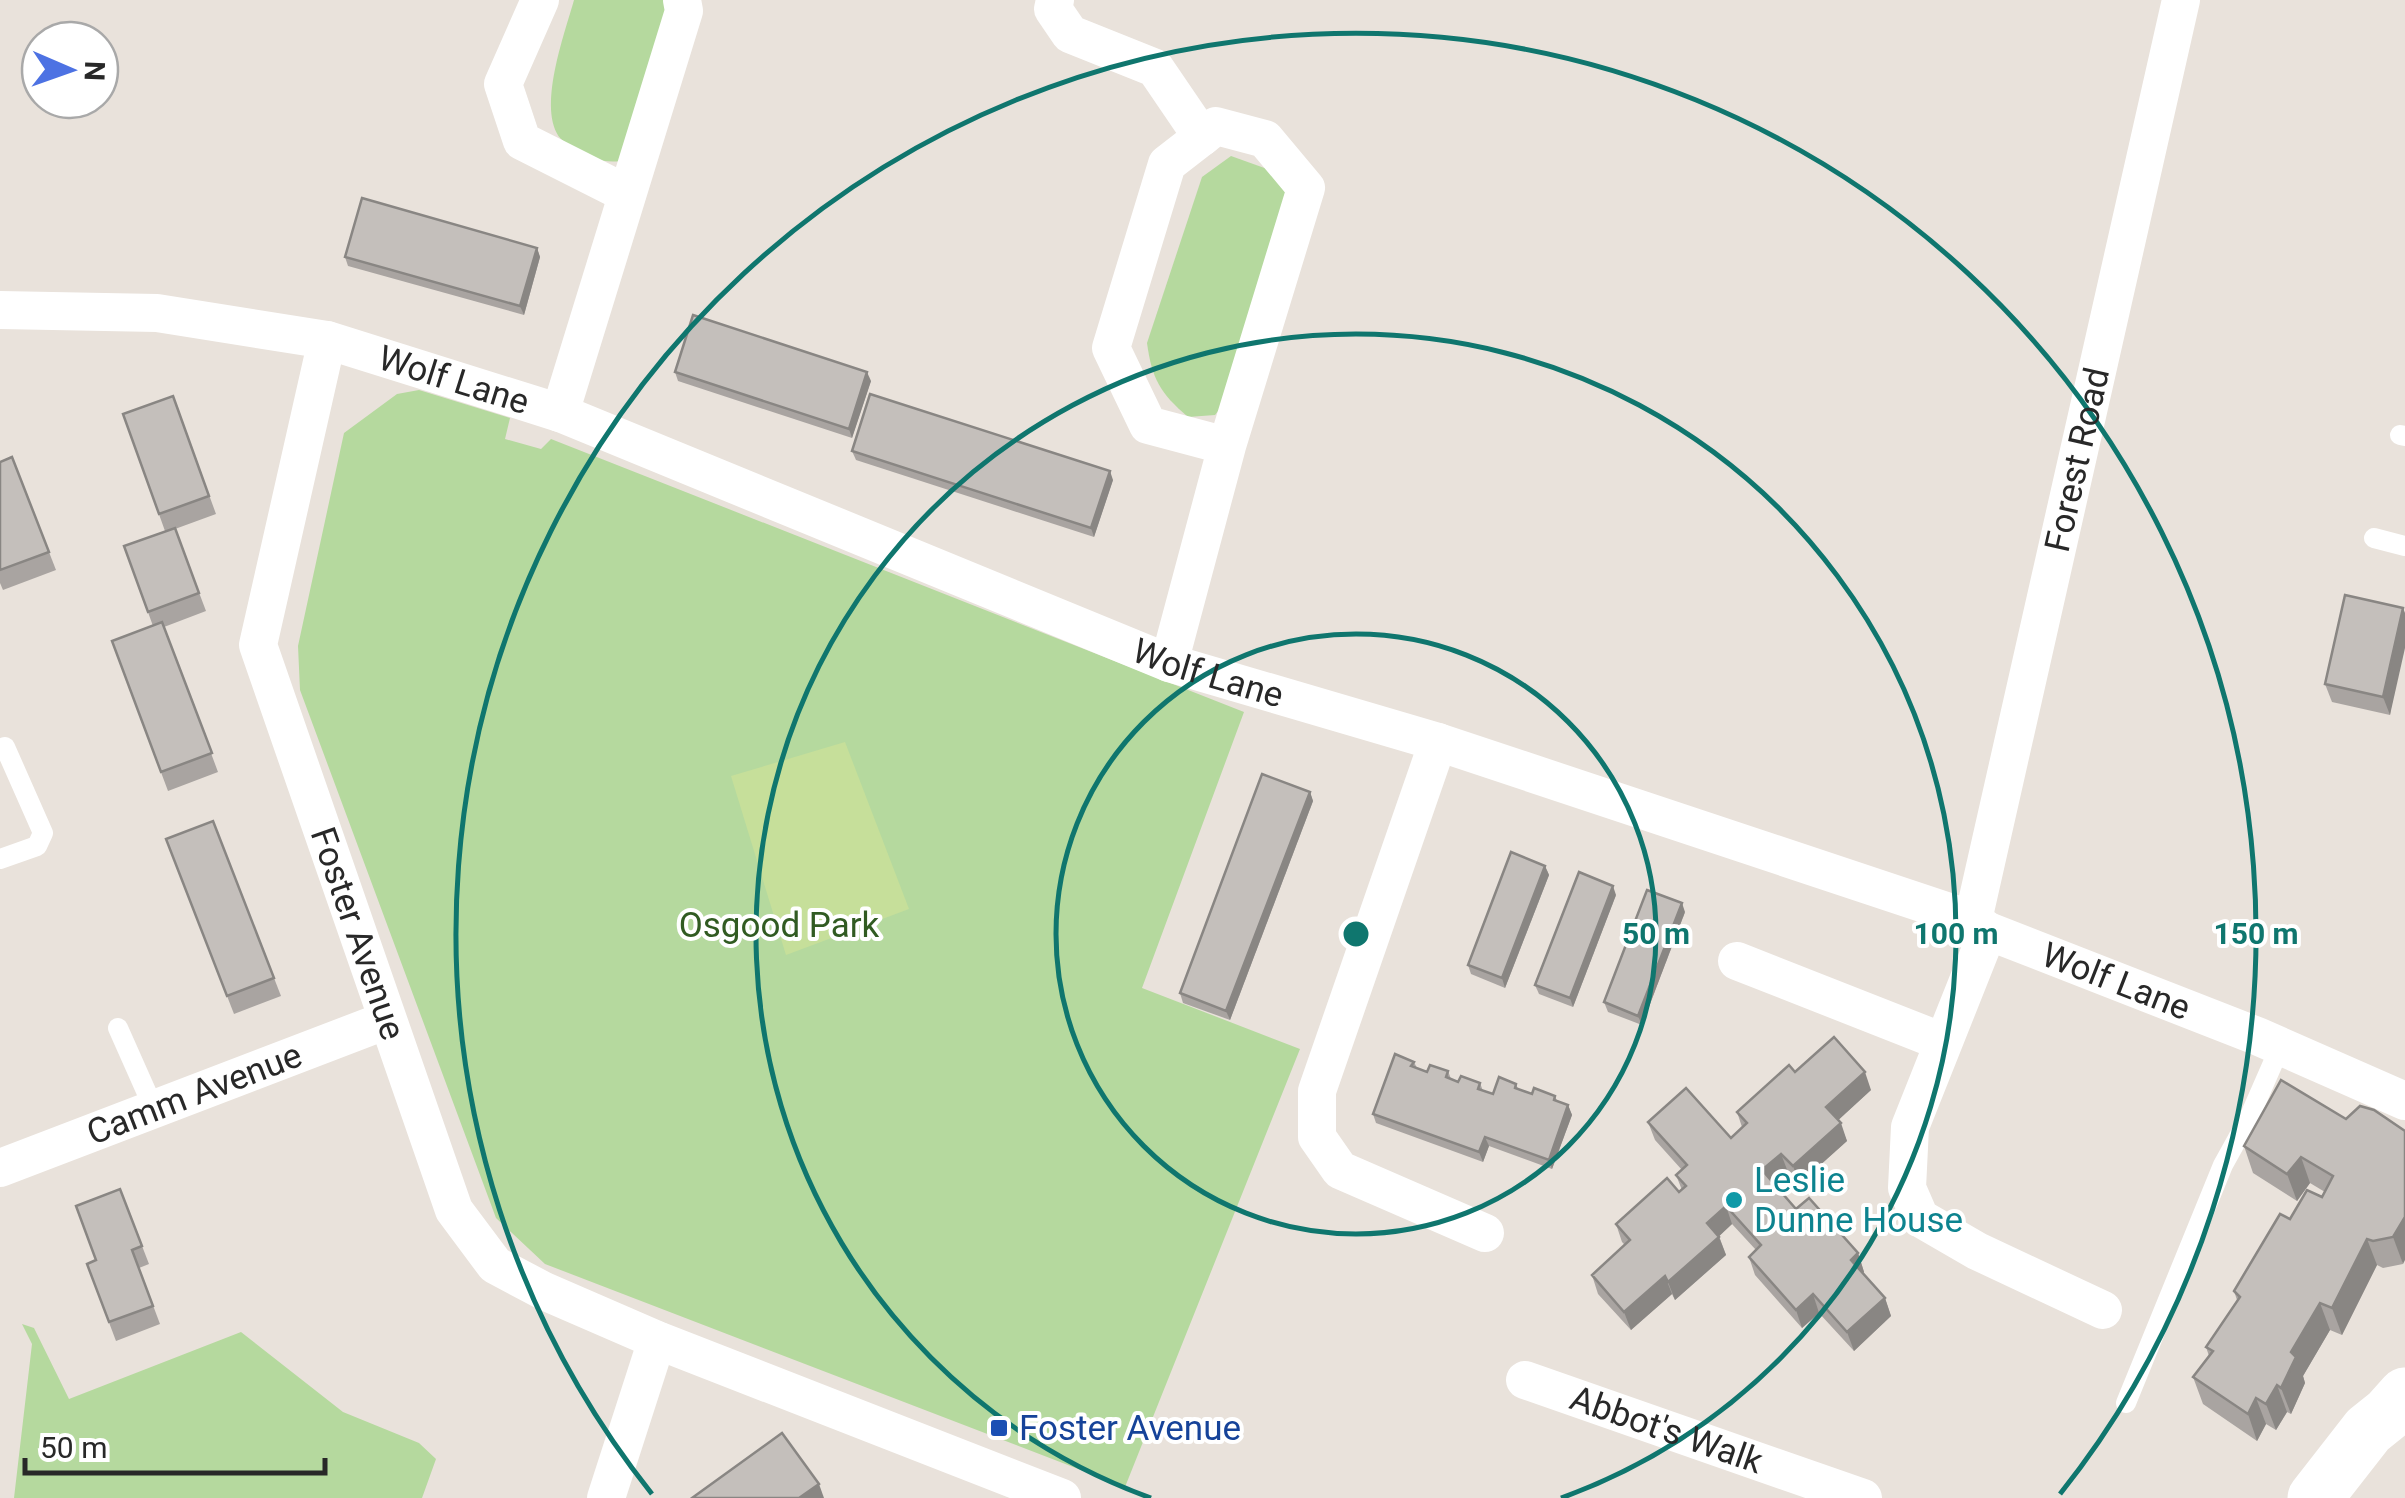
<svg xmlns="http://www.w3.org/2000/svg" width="2405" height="1498" viewBox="0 0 2405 1498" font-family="Roboto,sans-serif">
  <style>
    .green { fill: #b5d99e }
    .pitch { fill: #c6df9a }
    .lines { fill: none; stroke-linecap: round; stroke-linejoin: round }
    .lane { stroke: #fff; stroke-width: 20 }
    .street { stroke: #fff; stroke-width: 38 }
    .secondary { stroke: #fff; stroke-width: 55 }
    .wall { fill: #a9a4a1 }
    .shaded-wall { fill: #898683 }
    .building { fill: #c4bfbb; stroke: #898683; stroke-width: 2.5 }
    .ring { fill: none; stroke: #0f766e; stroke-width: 5 }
    .culture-dot { fill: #0f9aa8; stroke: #fff; stroke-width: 4 }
    .transit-dot { fill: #1a4fb4; stroke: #fff; stroke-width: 4 }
    .labels { text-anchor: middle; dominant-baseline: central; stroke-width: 8; stroke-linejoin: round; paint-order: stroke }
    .street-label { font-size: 35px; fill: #282828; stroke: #fff }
    .park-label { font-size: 35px; fill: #315b22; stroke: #fff }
    .culture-label { font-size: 35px; fill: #0d838f; stroke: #fff; text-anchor: start }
    .transit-label { font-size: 35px; fill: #164399; stroke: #fff; text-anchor: start }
    .centre { fill: #0f766e; stroke: #fff; stroke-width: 5 }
    .ring-label { font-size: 30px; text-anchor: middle; font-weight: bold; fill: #0f766e; stroke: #fff; stroke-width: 8; stroke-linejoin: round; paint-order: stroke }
  </style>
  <rect width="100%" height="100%" fill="#e9e2db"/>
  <g class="green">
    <path d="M574 0H676L627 160C607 164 592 160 575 148 570 145 565 143 561 139 536 110 565 33 574 0Z"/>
    <path d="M1231 156 1270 170 1286 193 1230 396 1215 415 1188 417C1160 393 1152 379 1147 343L1202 177Z"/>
    <path d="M419 390 510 418 505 439 541 449 551 439 1244 712 1142 988 1300 1049 1125 1487 545 1264 496 1218 300 690 298 646 344 433 397 394Z"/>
    <path d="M22 1324 34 1328 69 1399 241 1332 343 1412 419 1443 436 1459 422 1498H14L32 1344Z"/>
  </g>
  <path class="pitch" d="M845 742 909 909 786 955 731 776Z"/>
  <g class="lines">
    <g class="lane">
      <path d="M2400 435 2405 436"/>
      <path d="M2374 538 2405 546"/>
      <path d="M0 859 37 846 43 833 5 747"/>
      <path d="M118 1028 154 1109"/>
      <path d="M2126 1403 2223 1165 2249 1118 2280 1047"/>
    </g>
    <g class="street">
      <path d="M540 0 503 84 522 141 627 194"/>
      <path d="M1055 0 1053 9 1070 34 1155 68 1202 137"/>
      <path id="s1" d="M0 310 157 313 327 340 560 413 1169 663 1438 742 1973 920 1988 931 2257 1036 2405 1101"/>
      <path id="s2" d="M327 340 258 645 454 1210 495 1265 544 1291 657 1340 1062 1498"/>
      <path d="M560 413 684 11 682 0"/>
      <path d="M1169 663 1227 446 1306 188 1265 139 1216 126 1167 164 1111 348 1148 425 1227 446"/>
      <path d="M1438 742 1317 1091V1137L1340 1170 1485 1233"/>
      <path id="s3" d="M1973 920 2181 0"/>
      <path d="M1988 931 1910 1127 1907 1188 1920 1218 1977 1251 2103 1310"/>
      <path d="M1737 961 1943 1042"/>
      <path id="s4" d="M0 1168 387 1020"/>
      <path id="s5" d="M1525 1380 1863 1498"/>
      <path d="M606 1498 657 1340"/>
    </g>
    <path class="secondary" d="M2315 1498 2368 1430 2388 1414 2405 1395"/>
  </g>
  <g class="wall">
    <path d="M537 248 540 257 524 315 348 266 345 257Z"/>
    <path d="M675 372 871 381 852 438 678 381Z"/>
    <path d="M173 396 216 514 175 529 206 611 164 627 218 772 168 791 112 641 153 626 124 546 165 531 123 414Z"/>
    <path d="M852 451 1113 480 1094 537 856 460Z"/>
    <path d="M12 457 56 570 3 590 0 583V462Z"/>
    <path d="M2403 608 2390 715 2332 702 2325 684Z"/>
    <path d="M1310 792 1313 801 1230 1020 1183 1003 1180 993Z"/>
    <path d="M213 821 281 996 234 1014 166 839Z"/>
    <path d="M1545 866 1549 875 1505 988 1471 974 1468 965Z"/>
    <path d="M1616 895 1573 1007 1539 994 1535 985Z"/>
    <path d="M1685 912 1642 1025 1608 1012 1604 1002Z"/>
    <path d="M1414 1062 1417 1068 1427 1072 1448 1071 1451 1079 1458 1082 1480 1083 1483 1091 1493 1094 1516 1084 1518 1089 1532 1094 1555 1096 1557 1101 1568 1105 1572 1115 1552 1169 1489 1146 1483 1162 1376 1123 1373 1114Z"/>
    <path d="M1795 1072 1871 1090 1838 1120 1847 1141 1799 1184 1788 1172 1774 1184 1796 1209 1858 1253 1864 1272 1863 1273 1885 1298 1891 1316 1854 1351 1819 1313 1802 1328 1755 1275 1749 1257 1756 1250 1732 1224 1719 1236 1726 1255 1675 1300 1672 1294 1631 1330 1598 1294 1592 1275 1625 1245 1622 1242 1616 1224 1682 1190 1676 1175 1682 1170 1655 1140 1648 1122 1731 1138 1742 1127 1737 1112Z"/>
    <path d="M2360 1106 2403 1264 2383 1268 2377 1265 2342 1335 2330 1330 2303 1376 2305 1383 2291 1414 2287 1412 2276 1430 2266 1424 2257 1441 2203 1404 2193 1377 2209 1356 2206 1347 2237 1300 2234 1291 2290 1219 2322 1197 2325 1192 2310 1183 2297 1201 2253 1173 2244 1146 2346 1119Z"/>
    <path d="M120 1189 149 1264 139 1268 160 1324 116 1341 87 1264 96 1260Z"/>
  </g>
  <g class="shaded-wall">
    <path d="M537 248 540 257 524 315 520 306Z"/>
    <path d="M867 372 871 381 852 438 849 429Z"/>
    <path d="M1110 471 1113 480 1094 537 1091 528Z"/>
    <path d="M2403 608 2405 613V648L2390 715 2383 697Z"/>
    <path d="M1310 792 1313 801 1230 1020 1226 1011Z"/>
    <path d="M1545 866 1549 875 1505 988 1502 978Z"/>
    <path d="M1613 886 1616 895 1573 1007 1570 998Z"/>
    <path d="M1682 903 1685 912 1642 1025 1638 1016Z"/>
    <path d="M1865 1072 1871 1090 1833 1125 1826 1107Z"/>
    <path d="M1568 1105 1572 1115 1552 1169 1549 1160Z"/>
    <path d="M1841 1123 1847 1141 1799 1184 1793 1166Z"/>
    <path d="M1485 1137 1489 1146 1483 1162 1479 1152Z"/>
    <path d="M1781 1154 1788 1172 1769 1189 1762 1170Z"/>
    <path d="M2301 1157 2310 1183 2297 1201 2287 1174Z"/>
    <path d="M1726 1206 1732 1224 1714 1241 1707 1223Z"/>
    <path d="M2405 1217V1260L2403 1264 2393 1237Z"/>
    <path d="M1719 1237 1726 1255 1675 1300 1668 1282Z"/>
    <path d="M2367 1239 2377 1265 2342 1335 2332 1308Z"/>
    <path d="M1858 1253 1864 1272 1857 1278 1851 1260Z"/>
    <path d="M1665 1276 1672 1294 1631 1330 1624 1312Z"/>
    <path d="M1813 1294 1819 1313 1802 1328 1796 1310Z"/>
    <path d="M1885 1298 1891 1316 1854 1351 1847 1332Z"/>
    <path d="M2320 1303 2330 1330 2303 1376 2305 1383 2291 1414 2281 1388 2291 1352Z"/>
    <path d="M2277 1385 2287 1412 2276 1430 2266 1404Z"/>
    <path d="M2256 1398 2266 1424 2257 1441 2248 1414Z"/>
    <path d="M819 1484 824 1498H799Z"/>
  </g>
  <g class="building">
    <path d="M362 198 537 248 520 306 345 257Z"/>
    <path d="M693 315 867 372 849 429 675 372Z"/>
    <path d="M870 394 1110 471 1091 528 852 451Z"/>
    <path d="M173 396 209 496 159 514 123 414Z"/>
    <path d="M12 457 49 552 0 570V462Z"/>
    <path d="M175 528 199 593 148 612 124 546Z"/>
    <path d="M2345 595 2403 608 2383 697 2325 684Z"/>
    <path d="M162 622 212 753 161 772 112 641Z"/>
    <path d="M1262 774 1310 792 1226 1011 1180 993Z"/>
    <path d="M213 821 274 978 227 996 166 839Z"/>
    <path d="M1511 852 1545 866 1502 978 1468 965Z"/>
    <path d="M1579 872 1613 886 1570 998 1535 985Z"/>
    <path d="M1647 890 1682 903 1638 1016 1604 1002Z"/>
    <path d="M1834 1037 1865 1072 1826 1107 1841 1123 1793 1166 1781 1154 1762 1170 1796 1209 1809 1198 1858 1253 1851 1260 1885 1298 1847 1332 1813 1294 1796 1310 1749 1257 1761 1245 1726 1206 1707 1223 1719 1237 1668 1282 1665 1276 1624 1312 1592 1275 1630 1240 1616 1224 1667 1178 1679 1192 1686 1186 1676 1175 1687 1165 1648 1122 1686 1088 1731 1138 1747 1123 1737 1112 1789 1065 1795 1072Z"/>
    <path d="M1395 1054 1414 1062 1411 1066 1427 1072 1430 1065 1448 1071 1446 1077 1458 1082 1461 1076 1480 1083 1478 1089 1493 1094 1499 1077 1516 1084 1515 1088 1532 1094 1534 1088 1555 1096 1554 1100 1568 1105 1549 1160 1485 1137 1479 1152 1373 1114Z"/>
    <path d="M2281 1080 2346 1119 2360 1106 2374 1110 2405 1131V1217L2393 1237 2373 1241 2367 1239 2332 1308 2320 1303 2291 1352 2296 1357 2281 1388 2277 1385 2266 1404 2256 1398 2248 1414 2193 1377 2213 1351 2206 1347 2240 1297 2234 1291 2280 1214 2290 1219 2307 1190 2322 1197 2333 1176 2301 1157 2287 1174 2244 1146Z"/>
    <path d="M120 1189 142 1246 132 1250 153 1306 109 1322 87 1264 96 1260 76 1206Z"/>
    <path d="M782 1433 819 1484 799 1498H692Z"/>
  </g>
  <g class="ring">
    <circle cx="1356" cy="934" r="300"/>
    <path d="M1151 1498A600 600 0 1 1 1561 1498"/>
    <path d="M652 1494A900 900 0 1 1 2060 1494"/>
  </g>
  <circle class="culture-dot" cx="1734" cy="1200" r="10"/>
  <rect class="transit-dot" x="989" y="1418" width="20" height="20" rx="5"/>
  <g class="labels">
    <g class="street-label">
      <text stroke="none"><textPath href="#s1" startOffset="462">Wolf Lane</textPath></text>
      <text stroke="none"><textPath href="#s3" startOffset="472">Forest Road</textPath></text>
      <text stroke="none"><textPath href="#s1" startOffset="1272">Wolf Lane</textPath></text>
      <text stroke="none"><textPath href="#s2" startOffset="618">Foster Avenue</textPath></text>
      <text stroke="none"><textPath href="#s1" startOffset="2232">Wolf Lane</textPath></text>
      <text stroke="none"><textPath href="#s4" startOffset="208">Camm Avenue</textPath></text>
      <text stroke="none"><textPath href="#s5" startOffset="150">Abbot's Walk</textPath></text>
    </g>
    <g class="park-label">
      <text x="779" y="925">Osgood Park</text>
    </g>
    <g class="culture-label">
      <text x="1754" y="1180">Leslie<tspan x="1754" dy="40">Dunne House</tspan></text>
    </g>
    <g class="transit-label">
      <text x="1019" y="1428">Foster Avenue</text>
    </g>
  </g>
  <circle cx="1356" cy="934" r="15" class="centre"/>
  <g class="ring-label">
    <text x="1656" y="944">50 m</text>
    <text x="1956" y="944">100 m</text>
    <text x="2256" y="944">150 m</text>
  </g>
  <g transform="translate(70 70) rotate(92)"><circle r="48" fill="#ffffff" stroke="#a9a9a9" stroke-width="2.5"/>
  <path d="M0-8L18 38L0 25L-18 38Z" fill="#4d72e3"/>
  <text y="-15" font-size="28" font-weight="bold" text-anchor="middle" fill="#282828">N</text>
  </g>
  <path d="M25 1458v15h300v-15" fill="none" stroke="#282828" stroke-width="5"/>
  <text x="40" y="1458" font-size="30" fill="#282828" stroke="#ffffff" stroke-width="8" paint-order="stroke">50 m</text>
</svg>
